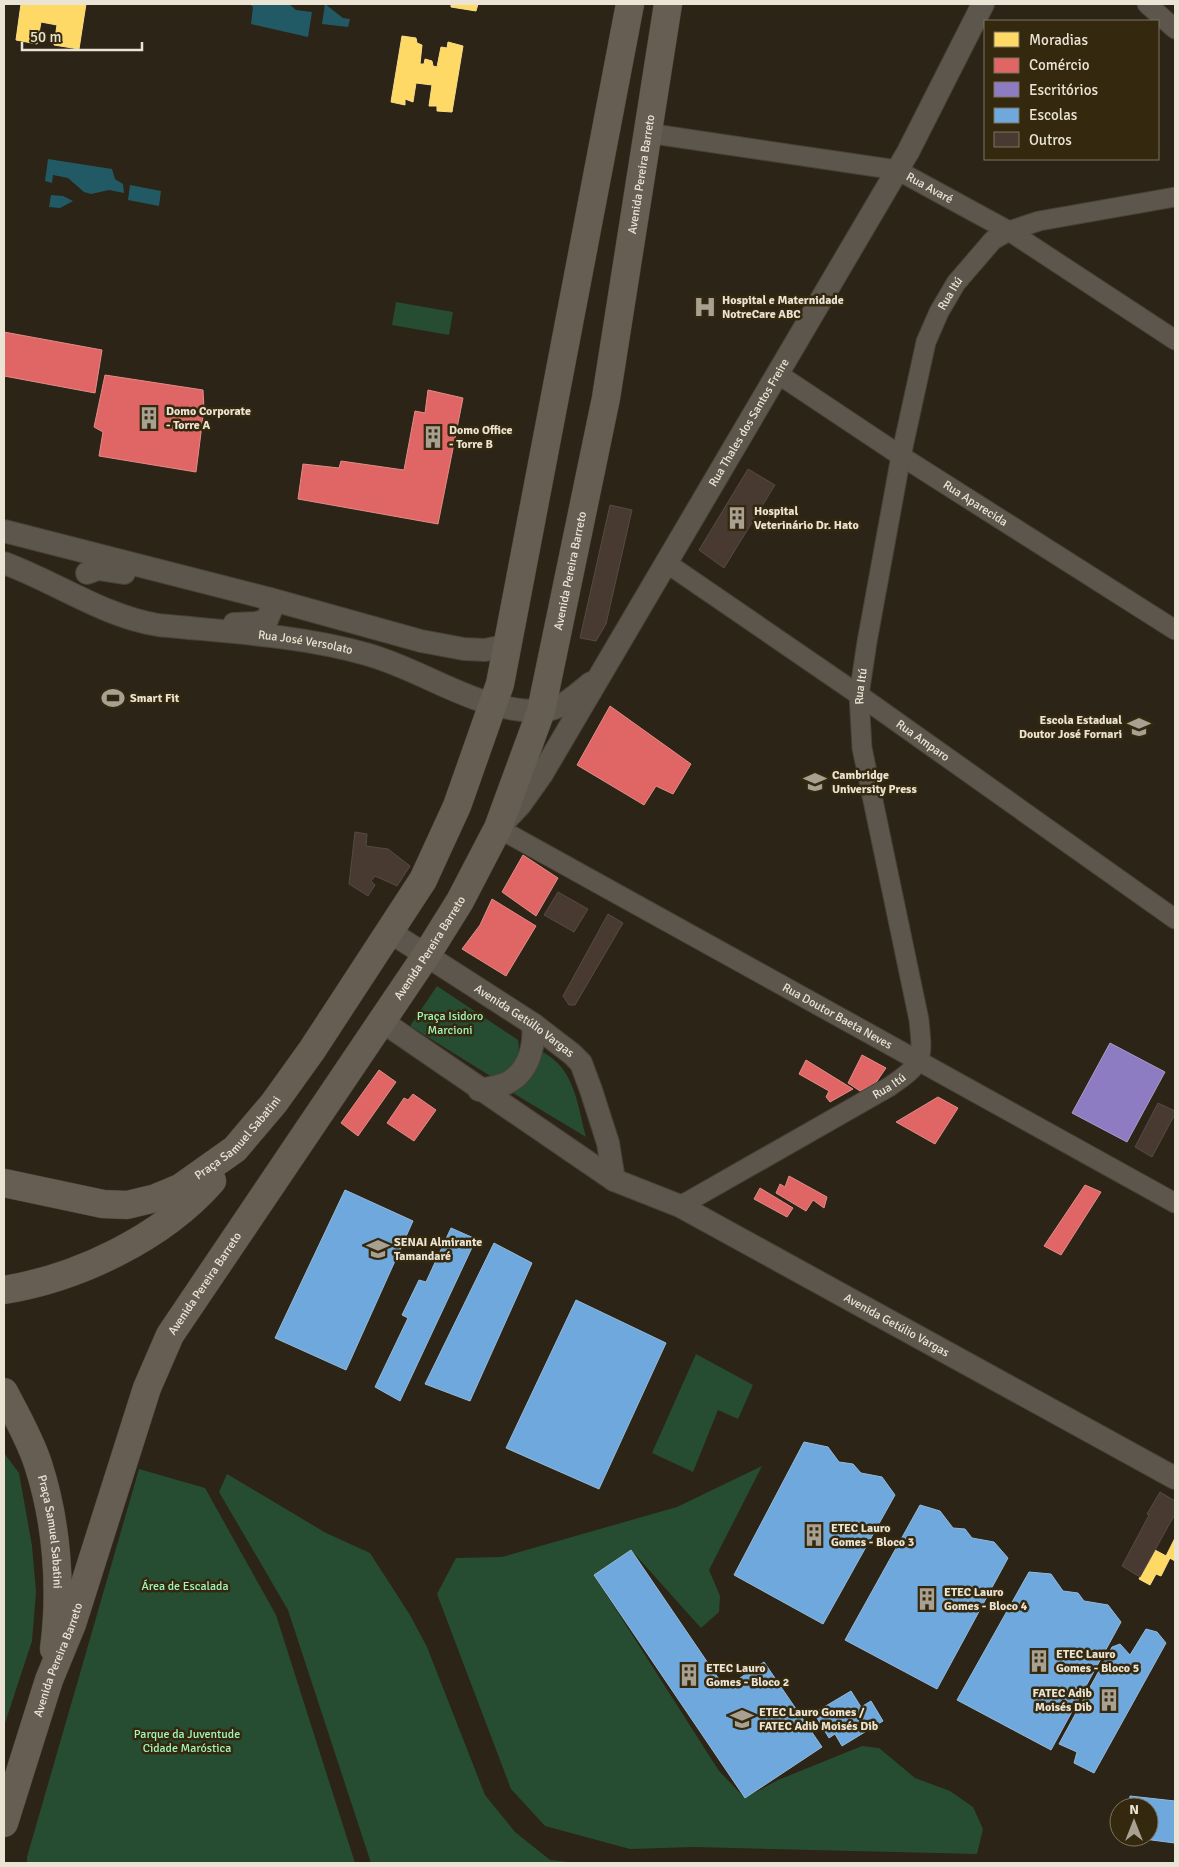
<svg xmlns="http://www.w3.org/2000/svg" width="1179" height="1867" viewBox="0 0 1179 1867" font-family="Signika,sans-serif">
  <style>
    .green { fill: #264d32 }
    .water { fill: #215a65 }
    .homes { fill: #ffd966; stroke: #f9dc87 }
    .shops { fill: #e06666; stroke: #e38c87 }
    .offices { fill: #8e7cc3; stroke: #aa9bc8 }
    .schools { fill: #6fa8dc; stroke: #94bada }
    .building { fill: #493a31; stroke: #554b44 }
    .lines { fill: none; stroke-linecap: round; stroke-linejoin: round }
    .minor-casing { stroke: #474136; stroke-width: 21 }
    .tertiary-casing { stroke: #474136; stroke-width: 24 }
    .primary-casing { stroke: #474136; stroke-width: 29 }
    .minor { stroke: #5c564c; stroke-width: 19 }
    .tertiary { stroke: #5c564c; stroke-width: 22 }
    .primary { stroke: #665e53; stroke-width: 28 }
    .labels { text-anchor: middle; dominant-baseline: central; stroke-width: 5; stroke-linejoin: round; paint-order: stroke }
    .street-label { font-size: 12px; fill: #ebe4d4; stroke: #34280e }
    .poi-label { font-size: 12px; font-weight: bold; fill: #ebe4d4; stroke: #34280e; text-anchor: start }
    .park-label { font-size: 12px; fill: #a1f5bc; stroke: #34280e }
  </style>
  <rect width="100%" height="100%" fill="#2c2416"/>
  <g class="green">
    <path d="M396 302 453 312 449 335 392 325Z"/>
    <path d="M437 986 518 1040C522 1059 510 1074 492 1077L410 1026Z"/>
    <path d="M541 1051C575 1068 577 1104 586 1137L513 1093 527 1082Z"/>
    <path d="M696 1354 753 1385 738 1419 718 1410 693 1472 652 1453Z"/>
    <path d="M4 1453 19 1473 32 1546 36 1592 32 1641 4 1726Z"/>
    <path d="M762 1466 709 1570 720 1596 719 1612 701 1628 631 1550 594 1575 719 1771 745 1798 778 1780 862 1746 879 1748 915 1778 950 1791 973 1807 983 1829 977 1854 694 1847 630 1849 545 1826 511 1789 437 1594 456 1558 502 1557 677 1507Z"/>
    <path d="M139 1469 205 1488 276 1615 355 1863H27V1857Z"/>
    <path d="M227 1474 326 1533 370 1553 410 1615 427 1647 485 1795 515 1832 550 1860 578 1863H371L288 1610 219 1492Z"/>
  </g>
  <g class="water">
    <path d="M250 4H289L296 10 312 12 308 37 251 24 253 7Z"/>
    <path d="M325 4 343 18 350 19 348 27 322 24Z"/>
    <path d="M48 159 112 169 115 179 123 184 124 193 109 190 91 194 84 192 68 178 53 175 52 183 45 181Z"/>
    <path d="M130 185 161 191 159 206 128 200Z"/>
    <path d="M51 195 63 196 73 201 60 208 49 207Z"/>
  </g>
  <g class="homes">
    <path d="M21 4H86L79 49 54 45 57 25 41 22 37 44 16 40Z"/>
    <path d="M451 4H478L476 11 451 7Z"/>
    <path d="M402 36 416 38 417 43 422 45 420 64H424L425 59 432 61 433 66 437 67 441 47 447 48 448 42 463 46 452 112 437 111V106H429L432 85 416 83 413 102 405 99V105L391 102Z"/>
    <path d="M1175 1538V1561L1166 1556Z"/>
    <path d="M1155 1550 1170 1558 1161 1576 1156 1574 1150 1585 1139 1579Z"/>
  </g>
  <g class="shops">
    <path d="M4 332 102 350 95 393 4 376Z"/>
    <path d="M105 375 203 390 204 409 196 472 99 456 103 432 94 427Z"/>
    <path d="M428 390 463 398 438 524 298 499 303 464 339 468 341 461 404 470 415 411 425 413Z"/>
    <path d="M610 706 691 764 673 794 656 786 644 805 577 765Z"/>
    <path d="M523 855 558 878 536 916 502 892Z"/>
    <path d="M492 899 536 926 506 976 462 949 480 925Z"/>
    <path d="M862 1055 886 1068 875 1084 860 1091 848 1083Z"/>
    <path d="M806 1060 853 1089 830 1102 826 1097 829 1091 799 1074Z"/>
    <path d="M379 1070 396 1082 358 1136 341 1123Z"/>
    <path d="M413 1094 436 1110 414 1141 387 1123 404 1098 408 1100Z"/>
    <path d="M938 1097 958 1108 935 1144 896 1122Z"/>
    <path d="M789 1176 827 1197 824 1208 813 1200 806 1211 776 1193 780 1184 785 1187Z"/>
    <path d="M1085 1185 1101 1192 1061 1255 1044 1246Z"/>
    <path d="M760 1188 793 1208 787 1217 754 1199Z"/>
  </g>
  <path class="offices" d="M1110 1043 1165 1072 1127 1142 1072 1113Z"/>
  <g class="schools">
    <path d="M345 1190 413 1221 346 1370 275 1338Z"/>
    <path d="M451 1228 476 1239 400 1401 375 1387 408 1318 402 1315 419 1280 426 1282Z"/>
    <path d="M494 1243 532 1263 470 1401 425 1384Z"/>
    <path d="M576 1300 666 1343 599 1489 506 1448Z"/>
    <path d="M804 1442 828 1447 839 1462 853 1464 861 1473 882 1477 895 1495 823 1624 734 1575Z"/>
    <path d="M920 1505 940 1511 953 1528 965 1529 972 1538 994 1542 1008 1558 937 1689 845 1640Z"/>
    <path d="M631 1550 725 1688 764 1662 822 1747 745 1798 594 1575Z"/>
    <path d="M1029 1572 1051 1574 1063 1591 1078 1593 1084 1601 1108 1605 1121 1622 1051 1750 957 1700Z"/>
    <path d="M1146 1629 1157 1632 1166 1643 1094 1773 1074 1763 1077 1752 1059 1744 1112 1647 1120 1644 1130 1655Z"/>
    <path d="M851 1691 861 1707 871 1701 883 1721 842 1746 835 1734 829 1738 814 1713Z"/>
    <path d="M1130 1796 1175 1801V1843L1128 1837H1149V1807H1129Z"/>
  </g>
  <g class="building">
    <path d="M748 469 775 485 724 568 699 550Z"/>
    <path d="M610 505 632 510 606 624 596 641 580 638Z"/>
    <path d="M355 832 367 834 366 846 388 849 410 866 397 886 375 876 371 881 375 885 368 896 349 884Z"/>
    <path d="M558 892 588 909 574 932 544 915Z"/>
    <path d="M608 914 623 923 575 1005H569L563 996Z"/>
    <path d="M1158 1103 1175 1111V1114L1152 1157 1135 1147Z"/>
    <path d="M1160 1492 1175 1501V1514L1140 1577 1122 1566 1149 1515 1147 1514Z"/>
  </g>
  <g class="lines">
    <defs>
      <g id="minor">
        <path d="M1147 4 1175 29"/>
        <path id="s1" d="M647 133 897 170 1009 231 1175 340"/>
        <path id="s2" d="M778 374 901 456 1175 630"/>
        <path id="s3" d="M668 564 859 695 1175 919"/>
        <path id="s4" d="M498 828 1175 1203"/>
        <path id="s5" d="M680 1206 889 1087C924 1063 923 1060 919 1020L862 748 859 695 867 642 901 456 926 342 939 312 956 283 993 240 1009 231 1039 221 1175 197"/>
      </g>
      <g id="tertiary">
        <path d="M4 531 270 599 421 641 464 649 485 650 509 645"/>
        <path id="s6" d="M4 563C56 582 103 616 158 625 226 632 300 635 366 654 425 670 478 713 542 711 561 710 577 694 591 683"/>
        <path d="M87 573 98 569 124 573"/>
        <path d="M234 624 256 623 267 620 271 610 270 599"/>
        <path id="s7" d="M502 824 520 805 542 774 908 152 983 4"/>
        <path id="s8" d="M390 932 533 1024 572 1054 581 1063 591 1090 608 1143 614 1180"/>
        <path id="s9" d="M383 1022 614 1180 680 1206 1175 1478"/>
        <path d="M479 1090C488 1088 499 1087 507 1083 529 1072 535 1046 533 1024"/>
      </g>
      <g id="primary">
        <path id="s10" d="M4 1183 103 1204 127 1205 156 1198 180 1188 235 1149 274 1103 312 1050 423 880 457 806 500 684 630 4"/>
        <path d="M4 1290C78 1278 162 1238 212 1181"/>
        <path id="s11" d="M4 1392C16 1415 30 1439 38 1464 57 1522 62 1589 54 1649"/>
        <path id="s12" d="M4 1823 49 1680 72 1624 147 1388 170 1335 427 954 460 901 498 828 541 711 606 398 668 4"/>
      </g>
    </defs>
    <use href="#minor" class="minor-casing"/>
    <use href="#tertiary" class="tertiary-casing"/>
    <use href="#primary" class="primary-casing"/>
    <use href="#minor" class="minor"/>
    <use href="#tertiary" class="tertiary"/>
    <use href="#primary" class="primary"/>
  </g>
  <defs>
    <symbol id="hospital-bare" viewBox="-9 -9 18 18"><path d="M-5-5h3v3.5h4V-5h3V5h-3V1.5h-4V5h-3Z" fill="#a8a192" stroke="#34280e" stroke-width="2.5" paint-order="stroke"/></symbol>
    <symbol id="building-bare" viewBox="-9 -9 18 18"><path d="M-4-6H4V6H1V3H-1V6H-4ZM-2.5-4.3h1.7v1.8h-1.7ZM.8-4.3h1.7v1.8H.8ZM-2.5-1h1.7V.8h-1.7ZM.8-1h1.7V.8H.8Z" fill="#a8a192" stroke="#34280e" stroke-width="2.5" paint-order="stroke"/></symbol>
    <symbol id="stadium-bare" viewBox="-9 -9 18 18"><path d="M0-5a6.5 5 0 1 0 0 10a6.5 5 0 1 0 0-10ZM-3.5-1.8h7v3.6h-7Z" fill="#a8a192" stroke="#34280e" stroke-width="2.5" paint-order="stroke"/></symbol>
    <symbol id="school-bare" viewBox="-9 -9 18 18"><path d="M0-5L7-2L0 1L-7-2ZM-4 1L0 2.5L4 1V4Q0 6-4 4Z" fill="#a8a192" stroke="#34280e" stroke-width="2.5" paint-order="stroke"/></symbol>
    <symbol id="university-bare" viewBox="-9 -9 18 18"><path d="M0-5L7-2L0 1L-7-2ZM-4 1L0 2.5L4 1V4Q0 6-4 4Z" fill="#a8a192" stroke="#34280e" stroke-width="2.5" paint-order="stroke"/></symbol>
  </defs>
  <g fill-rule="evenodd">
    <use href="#hospital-bare" x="689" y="291" width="32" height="32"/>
    <use href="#building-bare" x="133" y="402" width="32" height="32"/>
    <use href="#building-bare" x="417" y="421" width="32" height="32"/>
    <use href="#building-bare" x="721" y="502" width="32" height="32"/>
    <use href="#stadium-bare" x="97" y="682" width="32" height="32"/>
    <use href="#school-bare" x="1123" y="711" width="32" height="32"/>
    <use href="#university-bare" x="799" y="766" width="32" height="32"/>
    <use href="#university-bare" x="362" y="1233" width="32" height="32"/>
    <use href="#building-bare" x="798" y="1519" width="32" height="32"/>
    <use href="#building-bare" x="911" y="1583" width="32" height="32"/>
    <use href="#building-bare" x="1023" y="1645" width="32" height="32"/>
    <use href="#building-bare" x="673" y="1659" width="32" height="32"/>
    <use href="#building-bare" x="1093" y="1684" width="32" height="32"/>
    <use href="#university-bare" x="726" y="1703" width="32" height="32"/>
  </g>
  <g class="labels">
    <g class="street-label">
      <text stroke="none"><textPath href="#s12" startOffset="1791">Avenida Pereira Barreto</textPath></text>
      <text stroke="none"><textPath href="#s1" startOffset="290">Rua Avaré</textPath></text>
      <text stroke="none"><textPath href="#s5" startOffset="1066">Rua Itú</textPath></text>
      <text stroke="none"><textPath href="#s7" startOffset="472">Rua Thales dos Santos Freire</textPath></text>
      <text stroke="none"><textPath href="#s2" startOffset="236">Rua Aparecida</textPath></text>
      <text stroke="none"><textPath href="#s12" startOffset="1388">Avenida Pereira Barreto</textPath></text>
      <text stroke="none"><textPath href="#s6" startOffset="315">Rua José Versolato</textPath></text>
      <text stroke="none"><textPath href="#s5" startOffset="661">Rua Itú</textPath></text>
      <text stroke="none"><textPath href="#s3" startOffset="310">Rua Amparo</textPath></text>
      <text stroke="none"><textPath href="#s12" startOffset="982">Avenida Pereira Barreto</textPath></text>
      <text stroke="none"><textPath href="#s4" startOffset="388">Rua Doutor Baeta Neves</textPath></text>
      <text stroke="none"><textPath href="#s8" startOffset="161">Avenida Getúlio Vargas</textPath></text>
      <text stroke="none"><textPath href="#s5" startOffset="241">Rua Itú</textPath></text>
      <text stroke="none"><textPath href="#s10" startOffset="258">Praça Samuel Sabatini</textPath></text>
      <text stroke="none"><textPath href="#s12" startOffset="578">Avenida Pereira Barreto</textPath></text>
      <text stroke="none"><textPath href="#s9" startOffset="598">Avenida Getúlio Vargas</textPath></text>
      <text stroke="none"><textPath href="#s11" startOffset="149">Praça Samuel Sabatini</textPath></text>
      <text stroke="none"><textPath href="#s12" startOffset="172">Avenida Pereira Barreto</textPath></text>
    </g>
    <g class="poi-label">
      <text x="722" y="300">Hospital e Maternidade<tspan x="722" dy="14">NotreCare ABC</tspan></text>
      <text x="166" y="411">Domo Corporate<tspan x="166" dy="14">- Torre A</tspan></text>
      <text x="449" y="430">Domo Office<tspan x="449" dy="14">- Torre B</tspan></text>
      <text x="754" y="511">Hospital<tspan x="754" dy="14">Veterinário Dr. Hato</tspan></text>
      <text x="130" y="698">Smart Fit</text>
      <text x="1122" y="720" text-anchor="end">Escola Estadual<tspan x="1122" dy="14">Doutor José Fornari</tspan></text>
      <text x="832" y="775">Cambridge<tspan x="832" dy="14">University Press</tspan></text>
      <text x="394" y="1242">SENAI Almirante<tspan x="394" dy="14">Tamandaré</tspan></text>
      <text x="831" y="1528">ETEC Lauro<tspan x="831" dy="14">Gomes - Bloco 3</tspan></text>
      <text x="944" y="1592">ETEC Lauro<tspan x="944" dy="14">Gomes - Bloco 4</tspan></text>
      <text x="1056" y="1654">ETEC Lauro<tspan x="1056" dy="14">Gomes - Bloco 5</tspan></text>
      <text x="706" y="1668">ETEC Lauro<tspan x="706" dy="14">Gomes - Bloco 2</tspan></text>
      <text x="1092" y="1693" text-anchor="end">FATEC Adib<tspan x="1092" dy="14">Moisés Dib</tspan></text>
      <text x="759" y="1712">ETEC Lauro Gomes /<tspan x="759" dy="14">FATEC Adib Moisés Dib</tspan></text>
    </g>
    <g class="park-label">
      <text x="450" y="1016">Praça Isidoro<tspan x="450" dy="14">Marcioni</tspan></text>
      <text x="185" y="1586">Área de Escalada</text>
      <text x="187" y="1734">Parque da Juventude<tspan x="187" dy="14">Cidade Maróstica</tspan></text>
    </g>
  </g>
  <rect width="1179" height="1867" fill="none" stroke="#ebe4d4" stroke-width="10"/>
  <rect x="984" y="20" width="175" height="140" fill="#34280e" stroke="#7d735d"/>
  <rect x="994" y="32" width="25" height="15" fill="#ffd966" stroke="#7d735d"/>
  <text x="1029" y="45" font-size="15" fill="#ebe4d4">Moradias</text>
  <rect x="994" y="58" width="25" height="15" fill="#e06666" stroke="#7d735d"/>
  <text x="1029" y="70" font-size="15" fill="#ebe4d4">Comércio</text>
  <rect x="994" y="82" width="25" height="15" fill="#8e7cc3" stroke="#7d735d"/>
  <text x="1029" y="95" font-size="15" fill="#ebe4d4">Escritórios</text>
  <rect x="994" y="108" width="25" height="15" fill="#6fa8dc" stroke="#7d735d"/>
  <text x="1029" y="120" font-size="15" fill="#ebe4d4">Escolas</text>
  <rect x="994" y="132" width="25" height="15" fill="#493a31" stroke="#7d735d"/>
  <text x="1029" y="145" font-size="15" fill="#ebe4d4">Outros</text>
  <g transform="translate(1134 1822)"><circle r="24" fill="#34280e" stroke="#7d735d"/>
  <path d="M0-4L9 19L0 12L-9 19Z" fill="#a8a192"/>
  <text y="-8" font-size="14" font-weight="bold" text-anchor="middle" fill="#ebe4d4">N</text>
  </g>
  <path d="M22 42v8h120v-8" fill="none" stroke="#ebe4d4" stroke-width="2.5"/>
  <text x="30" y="42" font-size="15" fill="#ebe4d4" stroke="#34280e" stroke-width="4" paint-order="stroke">50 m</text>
</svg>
